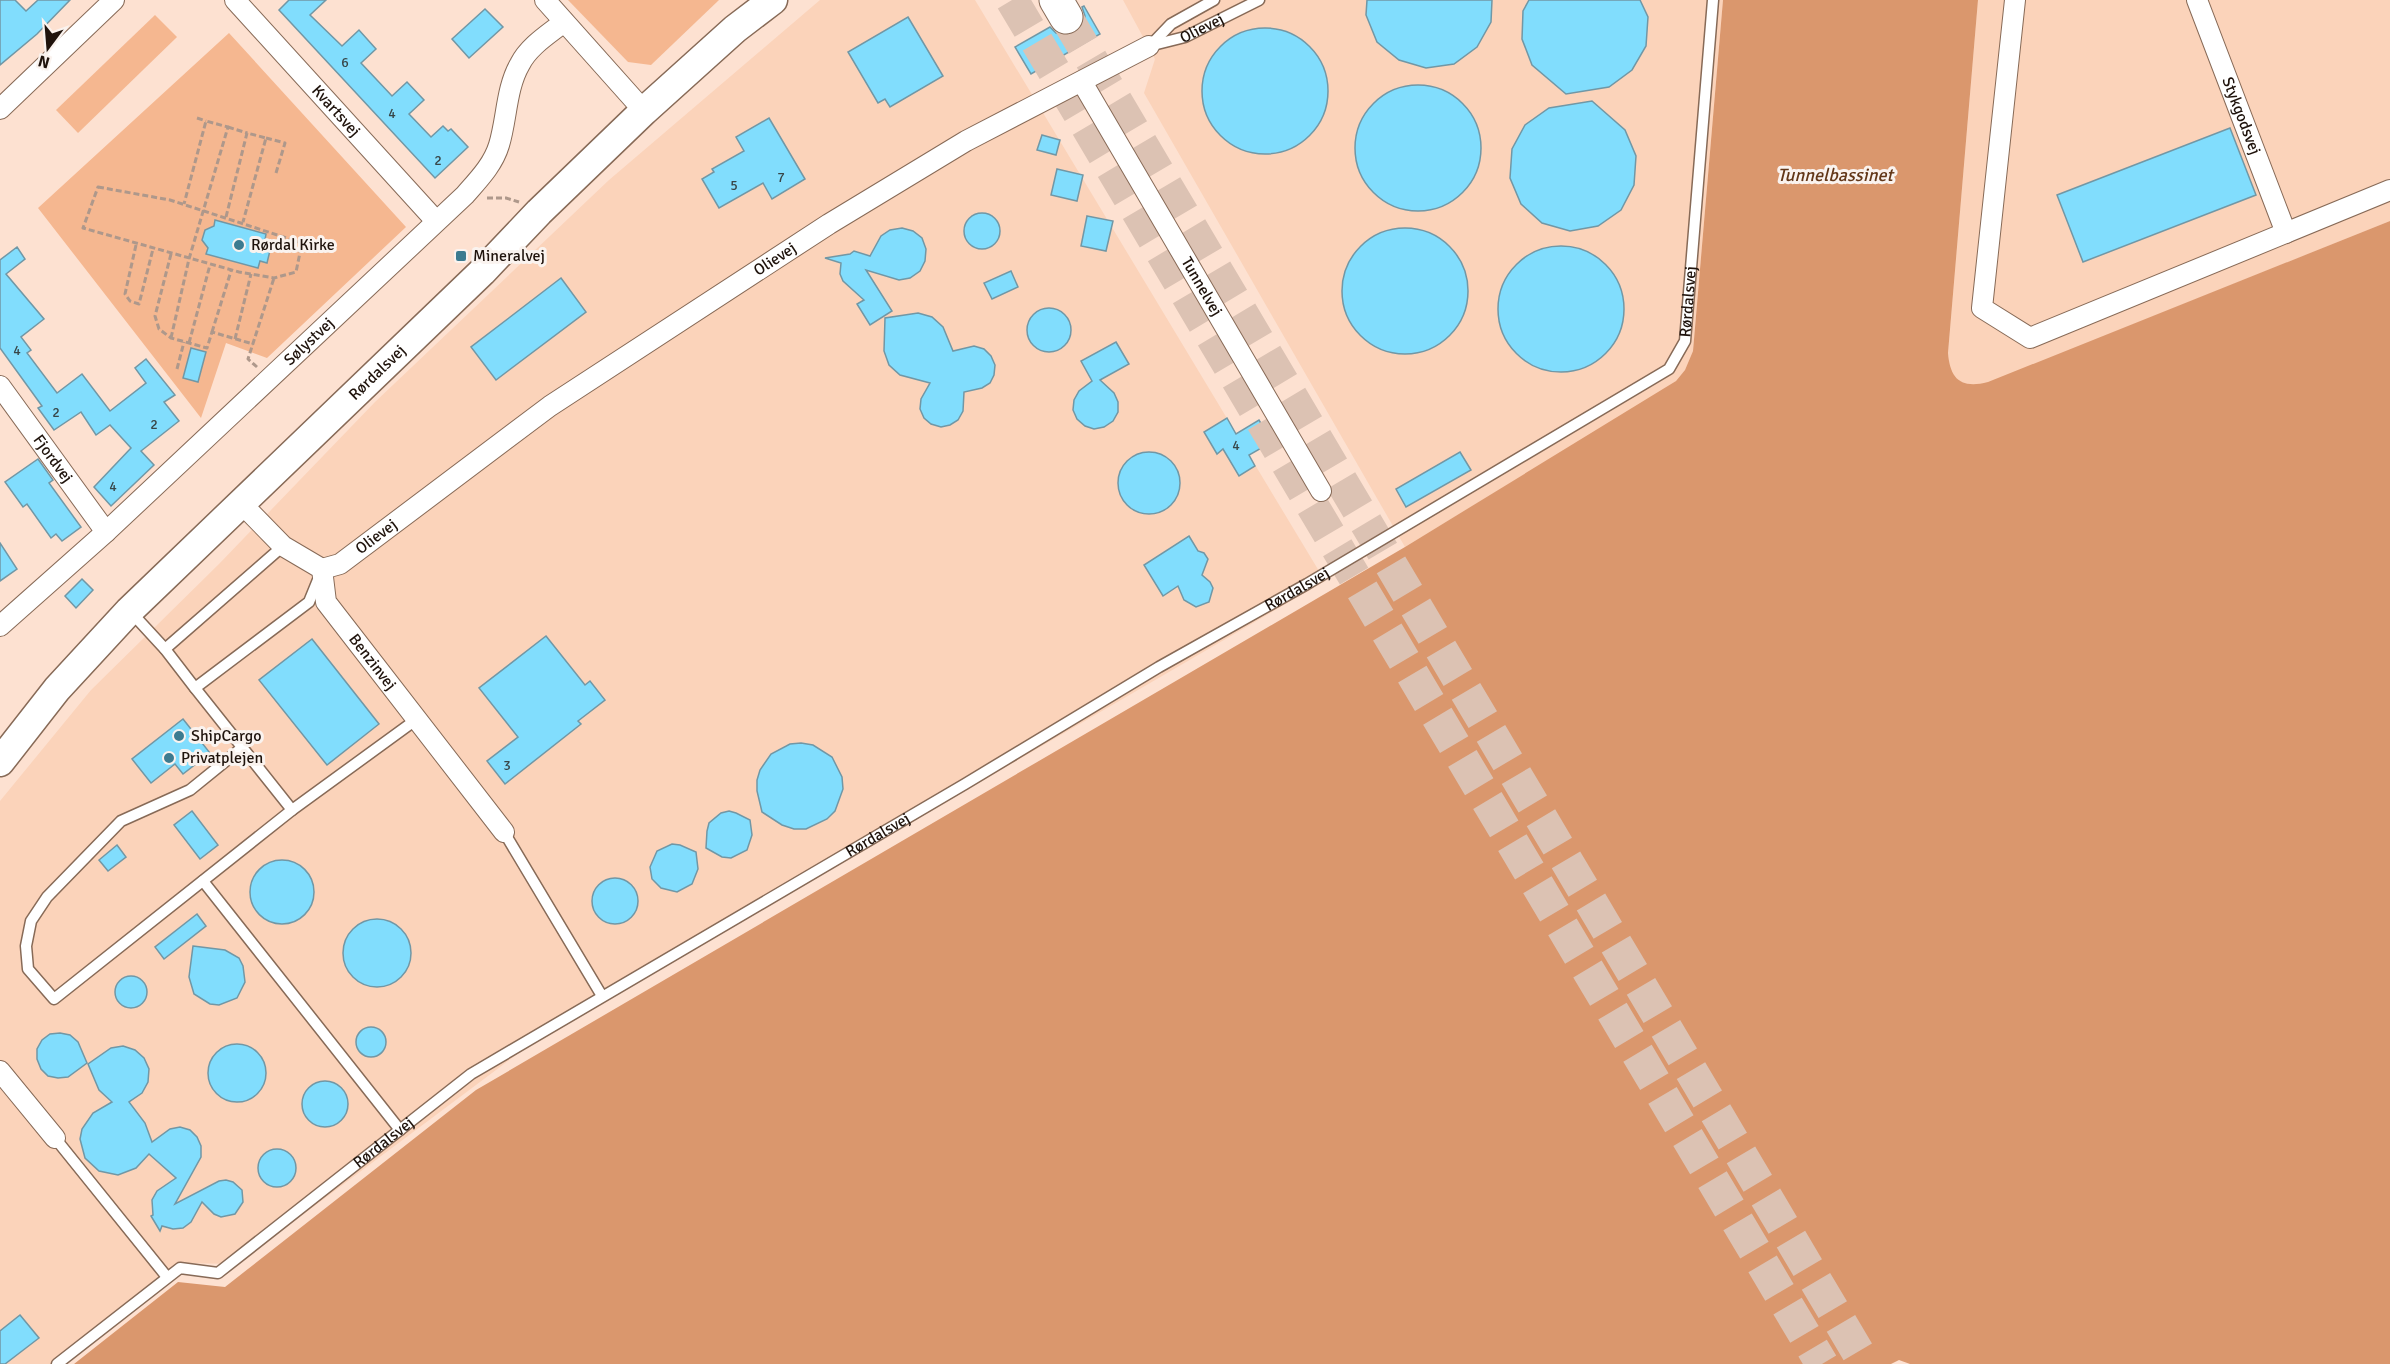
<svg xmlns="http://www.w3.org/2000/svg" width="2390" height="1364" viewBox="0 0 2390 1364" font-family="Signika,sans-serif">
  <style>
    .built { fill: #fbd3ba }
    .green { fill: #f5b790 }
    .water { fill: #da976d }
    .building { fill: #81ddfd; stroke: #7197a5; stroke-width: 1.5 }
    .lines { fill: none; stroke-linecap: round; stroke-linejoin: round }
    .highway-tunnel { stroke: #dcc2b3; stroke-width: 33; stroke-dasharray: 33 16; stroke-linecap: butt }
    .lane-casing { stroke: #876a57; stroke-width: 13 }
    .street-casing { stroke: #876a57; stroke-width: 22 }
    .secondary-casing { stroke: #876a57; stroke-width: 31 }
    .highway-casing { stroke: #876a57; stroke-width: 35 }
    .path { stroke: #ae988b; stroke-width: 3; stroke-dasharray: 6 3; stroke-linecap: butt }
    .lane { stroke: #fff; stroke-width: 10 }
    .street { stroke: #fff; stroke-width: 20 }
    .secondary { stroke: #fff; stroke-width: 28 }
    .highway { stroke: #fff; stroke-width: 33 }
    .poi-dot { fill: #3c7b90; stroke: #faf3ef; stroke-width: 2 }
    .labels { text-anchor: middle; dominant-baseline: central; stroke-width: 6; stroke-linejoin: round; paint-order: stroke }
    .number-label { font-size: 14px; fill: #384648 }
    .street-label { font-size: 16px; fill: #1f130c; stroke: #faf3ef }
    .poi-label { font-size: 16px; fill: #1f130c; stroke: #faf3ef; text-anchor: start }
    .water-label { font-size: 18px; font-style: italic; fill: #633718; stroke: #faf3ef }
  </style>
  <rect width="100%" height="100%" fill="#fde1d1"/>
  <g class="built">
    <path d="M820 0H975L1325 581 532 1043 237 1264 179 1263 55 1364H0V801L91 690 219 564 375 402 609 180Z"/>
    <path d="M1123 0H1723L1693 351 1685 370 1676 381 1660 392 1405 547 1144 93 1155 59Z"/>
    <path d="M1978 0H2390V221L1988 383 1974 386 1959 381 1949 369 1948 353Z"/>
  </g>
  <g class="green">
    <path d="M568 0H719L651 65 628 62Z"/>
    <path d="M155 15 177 37 78 133 56 110Z"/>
    <path d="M229 33 406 227 267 358 226 343 201 418 38 208Z"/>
  </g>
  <path class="water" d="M1723 0H1978L1948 353C1950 379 1961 389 1988 382L2390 221V1364H1910L1899 1360 1891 1364H74L178 1282 225 1287 476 1090 1405 547 1676 381 1685 370 1693 351Z"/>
  <g class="building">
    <path d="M0 0H15L26 11 38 0H70L37 34 0 65Z"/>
    <path d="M289 0H326L310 15 342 46 359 30 376 49 361 63 392 96 407 82 424 100 409 114 431 137 443 126 448 131 451 129 468 147 435 178 279 10Z"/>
    <path d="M1367 0H1492L1491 22 1477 47 1454 64 1426 68 1399 60 1377 42 1366 15Z"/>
    <path d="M1529 0H1640L1648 17 1646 46 1632 70 1609 87 1566 94 1532 65 1522 39 1523 11Z"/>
    <path d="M1084 6 1100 34 1031 74 1015 47 1050 27 1056 33 1066 36 1076 33 1083 26 1085 16 1082 7Z"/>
    <path d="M485 9 503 27 469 58 452 39Z"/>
    <path d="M908 17 943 76 890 107 885 99 878 103 848 52Z"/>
    <circle cx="1265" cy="91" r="63"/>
    <circle cx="1418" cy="148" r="63"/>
    <path d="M1592 101 1625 130 1636 156 1634 185 1621 210 1598 226 1570 231 1542 223 1521 204 1510 178 1512 149 1525 125 1549 108Z"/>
    <path d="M769 118 805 179 772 199 763 183 719 208 702 179 714 172 712 169 744 151 736 137Z"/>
    <path d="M2230 128 2256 195 2083 262 2057 195Z"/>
    <path d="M1042 135 1060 140 1056 155 1037 150Z"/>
    <path d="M1057 169 1083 175 1077 201 1051 195Z"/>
    <circle cx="982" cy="231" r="18"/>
    <path d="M1087 216 1113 221 1106 251 1081 246Z"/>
    <path d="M215 220 266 234 265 240 272 242 267 263 260 261 258 268 206 254 208 248 202 240 205 230 214 226Z"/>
    <path d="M902 228 913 231 922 238 926 249 925 261 920 271 910 278 899 280 866 270 892 311 870 325 857 304 864 300 843 281 840 274 841 263 825 258 850 254 854 251 870 256 881 236 890 230Z"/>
    <circle cx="1405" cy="291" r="63"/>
    <circle cx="1561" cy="309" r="63"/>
    <path d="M17 247 25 259 6 274 44 319 21 337 31 350 27 353 57 393 82 374 110 411 146 383 135 368 146 359 175 395 164 402 179 421 141 451 154 465 111 506 94 487 131 448 110 425 96 435 81 412 54 430 38 408 42 406 0 348V260Z"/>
    <path d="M1011 271 1018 287 992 299 984 283Z"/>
    <path d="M561 278 586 312 496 380 471 347Z"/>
    <circle cx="1049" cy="330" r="22"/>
    <path d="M918 313 932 317 943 327 953 351 974 346 984 349 991 356 995 365 994 375 990 383 982 388 964 392 963 411 958 420 950 425 941 427 931 424 924 418 920 409 921 399 930 383 900 375 889 365 884 351 885 318Z"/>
    <path d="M1116 342 1129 364 1100 380 1114 393 1118 402V412L1113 421 1104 427 1094 429 1085 426 1077 419 1073 410 1074 400 1079 391 1092 381 1081 361Z"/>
    <path d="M191 348 206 352 198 382 183 378Z"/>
    <path d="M1227 418 1236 434 1259 420 1272 442 1249 455 1255 466 1239 476 1223 449 1217 454 1204 432Z"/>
    <path d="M1460 452 1471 470 1406 507 1396 489Z"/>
    <circle cx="1149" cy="483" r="31"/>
    <path d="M38 459 53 480 49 483 81 527 62 541 56 534 51 538 27 504 23 507 5 482Z"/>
    <path d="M1189 536 1198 551 1204 553 1208 559 1202 575 1210 582 1213 588 1209 602 1196 607 1184 600 1178 586 1163 596 1144 565Z"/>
    <path d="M0 543 17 569 0 581Z"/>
    <path d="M82 579 93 590 76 608 65 596Z"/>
    <path d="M546 636 585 685 590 681 605 700 578 721 581 724 505 784 487 761 518 737 479 688Z"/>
    <path d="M312 639 379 724 327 765 259 680Z"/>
    <path d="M183 719 210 753 183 774 175 764 151 783 132 759Z"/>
    <path d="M801 743 813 745 832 757 842 777 843 789 835 811 827 819 806 829H794L782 825 762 812 757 791V780L760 770 771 754 790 744Z"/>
    <path d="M192 811 218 845 200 859 174 825Z"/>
    <path d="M729 811 736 813 750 820 752 835 747 850 731 858 722 857 706 848 707 831 709 823 721 813Z"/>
    <path d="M672 844 680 845 696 852 698 869 692 884 677 892 661 888 652 879 650 867 657 851Z"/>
    <path d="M117 845 126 857 108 871 99 860Z"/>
    <circle cx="282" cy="892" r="32"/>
    <circle cx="615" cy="901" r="23"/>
    <path d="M197 914 206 926 164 959 155 947Z"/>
    <circle cx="377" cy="953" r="34"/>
    <path d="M193 946 225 950 239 958 243 966 245 982 237 998 219 1005 210 1004 194 994 189 977Z"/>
    <circle cx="131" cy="992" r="16"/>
    <circle cx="371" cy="1042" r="15"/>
    <path d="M60 1033 70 1035 78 1042 87 1063 68 1077 58 1078 48 1076 41 1069 37 1059V1049L42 1040 50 1034Z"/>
    <circle cx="237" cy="1073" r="29"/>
    <path d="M123 1046 135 1050 144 1058 149 1069 148 1082 142 1093 129 1102 145 1123 152 1142 170 1129 180 1127 190 1130 197 1137 201 1146V1157L175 1204 219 1181 226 1180 233 1182 242 1190 243 1202 235 1214 221 1217 214 1214 202 1202 191 1222 183 1228 173 1229 162 1226 160 1231 151 1216 153 1215 152 1200 157 1191 176 1178 149 1154 136 1168 118 1175 99 1171 85 1158 80 1139 82 1129 93 1113 112 1102 99 1090 88 1064 111 1048Z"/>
    <circle cx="325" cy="1104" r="23"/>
    <circle cx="277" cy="1168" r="19"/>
    <path d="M20 1315 39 1338 5 1364H0V1331Z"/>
  </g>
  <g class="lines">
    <g class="highway-tunnel">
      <path d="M1012 0 1822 1364"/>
      <path d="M1066 17 1865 1364"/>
    </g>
    <defs>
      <g id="lane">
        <path id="s1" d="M1149 46 1185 37 1259 0"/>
        <path d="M1150 46 1171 24 1214 0"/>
        <path d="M130 611 165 649 195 688 309 602 320 575"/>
        <path d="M165 649 283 546"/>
        <path d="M195 688 292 810 417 719"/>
        <path d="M243 747 190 790 121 821 47 897 31 921 26 946 28 969 54 999 292 810"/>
        <path d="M504 832 602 996"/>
        <path d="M203 881 400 1130"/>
        <path d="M55 1138 167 1277"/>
        <path id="s2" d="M57 1364 180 1268 218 1273 471 1074 965 784 1159 667 1307 584 1669 369 1685 341 1713 0"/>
      </g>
      <g id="street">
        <path id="s3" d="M235 0 436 221"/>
        <path d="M545 0 644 111"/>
        <path d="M2015 0 1982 308 2030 338 2390 190"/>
        <path id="s4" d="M2197 0 2286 233"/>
        <path id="s5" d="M1082 82 1321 491"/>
        <path d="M0 109 114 0"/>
        <path id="s6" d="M0 386 106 532"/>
        <path id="s7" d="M240 502 283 546 322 569 326 602 504 832"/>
        <path id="s8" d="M322 569 340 564 550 406 829 224 966 141 1149 46"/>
        <path id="s9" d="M0 626 106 532 465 195C478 180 493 165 499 145 507 119 506 88 520 64 529 46 549 34 564 22"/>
        <path d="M0 1071 55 1138"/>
      </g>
      <g id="secondary">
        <path id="s10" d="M0 762 57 689 129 611 482 272 539 212 644 111 735 29 773 0"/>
      </g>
      <path id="highway" d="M1056 0 1066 17"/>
    </defs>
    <use href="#lane" class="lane-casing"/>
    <use href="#street" class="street-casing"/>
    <use href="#secondary" class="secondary-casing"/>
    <use href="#highway" class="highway-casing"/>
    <g class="path">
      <path d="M197 118 206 121"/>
      <path d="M228 127 247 133"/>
      <path d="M266 138 285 143 276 173"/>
      <path d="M98 187 170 200 302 243 296 272 274 278 239 272 83 228Z"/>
      <path d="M487 198H506L519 202"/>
      <path d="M226 217 247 133 266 138 243 222"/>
      <path d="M136 245 125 294 130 301 139 304 153 249"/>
      <path d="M171 254 155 316 159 329 171 338 207 348 212 332 253 344"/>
      <path d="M212 332 231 271"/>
      <path d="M171 338 189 259 228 127 206 121 184 204"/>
      <path d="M235 339 251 274"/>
      <path d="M189 343 210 265"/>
      <path d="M257 367 248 359 274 278"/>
      <path d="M177 369 184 342"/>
    </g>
    <use href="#lane" class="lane"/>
    <use href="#street" class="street"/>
    <use href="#secondary" class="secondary"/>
    <use href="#highway" class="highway"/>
  </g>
  <g class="poi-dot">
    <circle cx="239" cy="245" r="6"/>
    <rect x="455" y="250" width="12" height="12" rx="3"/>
    <circle cx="179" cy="736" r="6"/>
    <circle cx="169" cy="758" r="6"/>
  </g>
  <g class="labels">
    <g class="number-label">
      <text x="345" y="62">6</text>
      <text x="392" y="113">4</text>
      <text x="438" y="160">2</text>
      <text x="781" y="177">7</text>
      <text x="734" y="185">5</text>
      <text x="17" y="350">4</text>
      <text x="56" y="412">2</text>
      <text x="154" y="424">2</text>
      <text x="1236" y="445">4</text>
      <text x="113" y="486">4</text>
      <text x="507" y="765">3</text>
    </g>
    <g class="street-label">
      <text stroke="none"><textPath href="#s1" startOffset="56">Olievej</textPath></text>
      <text stroke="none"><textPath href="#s3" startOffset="150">Kvartsvej</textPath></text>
      <text stroke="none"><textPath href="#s4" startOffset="124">Stykgodsvej</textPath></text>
      <text stroke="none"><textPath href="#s8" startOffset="550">Olievej</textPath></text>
      <text stroke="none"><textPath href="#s5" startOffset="237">Tunnelvej</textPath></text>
      <text stroke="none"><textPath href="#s2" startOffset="1978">Rørdalsvej</textPath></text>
      <text stroke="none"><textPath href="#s9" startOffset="420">Sølystvej</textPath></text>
      <text stroke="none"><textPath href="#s10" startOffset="543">Rørdalsvej</textPath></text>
      <text stroke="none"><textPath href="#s6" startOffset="90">Fjordvej</textPath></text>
      <text stroke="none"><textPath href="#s8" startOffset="64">Olievej</textPath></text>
      <text stroke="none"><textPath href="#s2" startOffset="1474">Rørdalsvej</textPath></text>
      <text stroke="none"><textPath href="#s7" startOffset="216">Benzinvej</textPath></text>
      <text stroke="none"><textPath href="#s2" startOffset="988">Rørdalsvej</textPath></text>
      <text stroke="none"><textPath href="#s2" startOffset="405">Rørdalsvej</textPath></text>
    </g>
    <g class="poi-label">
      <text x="251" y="245">Rørdal Kirke</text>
      <text x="473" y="256">Mineralvej</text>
      <text x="191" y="736">ShipCargo</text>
      <text x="181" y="758">Privatplejen</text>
    </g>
    <g class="water-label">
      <text x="1835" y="175">Tunnelbassinet</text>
    </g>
  </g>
  <g transform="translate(48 48) rotate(196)" stroke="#faf3ef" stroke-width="4.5" paint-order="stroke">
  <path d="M0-4.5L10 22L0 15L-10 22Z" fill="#1f130c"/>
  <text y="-9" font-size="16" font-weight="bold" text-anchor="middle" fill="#1f130c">N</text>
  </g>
</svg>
